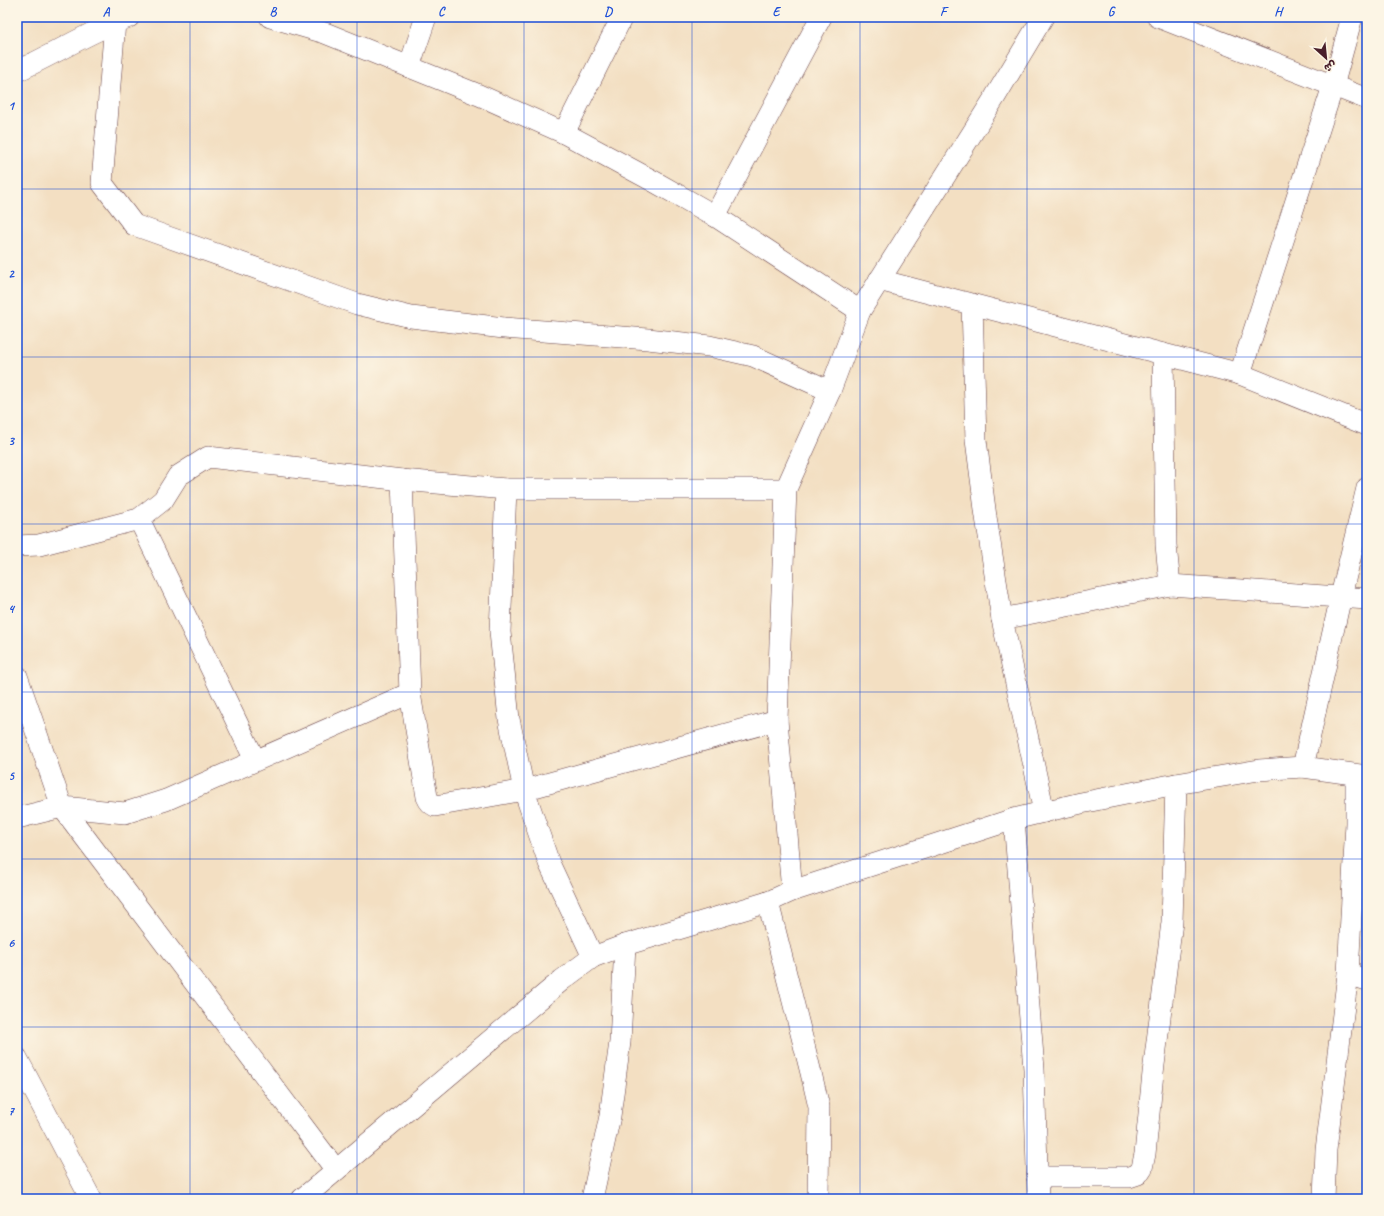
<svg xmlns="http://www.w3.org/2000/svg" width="1384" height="1216" viewBox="0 0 1384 1216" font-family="Caveat,'Playpen Sans Arabic',sans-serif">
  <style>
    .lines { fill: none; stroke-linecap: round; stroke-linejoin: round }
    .street-casing { stroke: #633c42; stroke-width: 22 }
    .street { stroke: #fff; stroke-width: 21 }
    .grid { fill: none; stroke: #1d4ed8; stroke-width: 1; stroke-opacity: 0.55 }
    .neatline { fill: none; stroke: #1d4ed8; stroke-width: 1.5 }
    .grid-label { font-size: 13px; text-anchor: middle; font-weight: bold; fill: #1d4ed8 }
  </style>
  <rect width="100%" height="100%" fill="#fcf5e5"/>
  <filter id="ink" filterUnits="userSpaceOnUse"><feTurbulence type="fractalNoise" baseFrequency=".025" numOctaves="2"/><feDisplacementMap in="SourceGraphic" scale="8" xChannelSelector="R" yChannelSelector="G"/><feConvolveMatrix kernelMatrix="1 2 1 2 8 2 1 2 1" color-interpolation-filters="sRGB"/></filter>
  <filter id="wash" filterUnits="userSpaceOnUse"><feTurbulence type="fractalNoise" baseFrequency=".012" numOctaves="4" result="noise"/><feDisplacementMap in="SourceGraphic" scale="16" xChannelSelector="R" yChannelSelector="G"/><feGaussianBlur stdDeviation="0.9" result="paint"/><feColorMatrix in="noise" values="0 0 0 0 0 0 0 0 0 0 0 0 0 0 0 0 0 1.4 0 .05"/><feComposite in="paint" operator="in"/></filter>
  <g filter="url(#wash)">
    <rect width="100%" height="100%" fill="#f3dfc2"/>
  </g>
  <g filter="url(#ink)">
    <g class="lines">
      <defs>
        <g id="street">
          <path d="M270 17 325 33 479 95 564 133 655 182 715 216 860 311"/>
          <path d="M1158 17 1367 99"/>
          <path d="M115 22 102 183 134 225 357 304 411 317 504 328 648 339 709 346 753 356 830 391"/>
          <path d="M409 67 426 17"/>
          <path d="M17 71C55 54 90 31 129 17"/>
          <path d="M564 133 622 17"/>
          <path d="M715 216 821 17"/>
          <path d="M879 280 1240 374 1367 425"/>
          <path d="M972 304 976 440 986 517 1002 619 1044 812"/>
          <path d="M1163 354 1166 545 1170 585"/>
          <path d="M1240 374 1333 86 1352 17"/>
          <path d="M402 480 410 693 427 797C429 802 431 804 435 806L524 790 777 720"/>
          <path d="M506 489 500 632 509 719 524 790 549 863 593 957"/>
          <path d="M139 519 255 760"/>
          <path d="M17 546 39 545 139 519 163 500 178 476 208 457 402 480 506 489H786"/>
          <path d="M1002 619 1170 585 1367 599"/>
          <path d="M17 676 62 807 336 1170"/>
          <path d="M1303 767 1341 596 1367 488"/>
          <path d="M17 818 62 807 125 813 166 800 410 693"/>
          <path d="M1014 819 1034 1069 1038 1199"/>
          <path d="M792 891 777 720 786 489 830 391 860 311 995 97 1043 17"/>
          <path d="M768 902 811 1073 819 1107 818 1199"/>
          <path d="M1348 974 1367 980"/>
          <path d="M17 1058 91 1199"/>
          <path d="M1037 1177H1129L1138 1174 1142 1168 1145 1154 1153 1073 1172 922 1176 784"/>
          <path d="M302 1199 562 980 593 957 625 945 768 902 792 891 1014 819 1081 803 1176 784 1259 770 1303 767 1367 776"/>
          <path d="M592 1199 610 1116 620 1042 625 945"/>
          <path d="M1324 1199 1326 1150 1348 974 1356 823V776"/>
        </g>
      </defs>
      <use href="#street" class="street-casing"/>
      <use href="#street" class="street"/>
    </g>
  </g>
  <path class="grid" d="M190 17V1199M357 17V1199M524 17V1199M692 17V1199M860 17V1199M1027 17V1199M1194 17V1199M17 189H1367M17 357H1367M17 524H1367M17 692H1367M17 859H1367M17 1027H1367"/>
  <rect width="1384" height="1216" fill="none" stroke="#fcf5e5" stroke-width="44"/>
  <g transform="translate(1326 58) rotate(153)" stroke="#fcf5e5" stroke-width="3" paint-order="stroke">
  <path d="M0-3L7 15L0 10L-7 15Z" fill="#4a1f2b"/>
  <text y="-6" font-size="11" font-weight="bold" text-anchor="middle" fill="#4a1f2b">ش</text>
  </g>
  <rect x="22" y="22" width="1340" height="1172" class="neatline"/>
  <g class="grid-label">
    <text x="106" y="16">A</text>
    <text x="273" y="16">B</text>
    <text x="441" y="16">C</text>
    <text x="608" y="16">D</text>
    <text x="776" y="16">E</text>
    <text x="943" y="16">F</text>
    <text x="1111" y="16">G</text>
    <text x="1278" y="16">H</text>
    <text x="11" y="110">1</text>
    <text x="11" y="278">2</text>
    <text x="11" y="445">3</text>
    <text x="11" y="613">4</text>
    <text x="11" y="780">5</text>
    <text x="11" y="947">6</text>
    <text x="11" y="1115">7</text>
  </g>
</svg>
